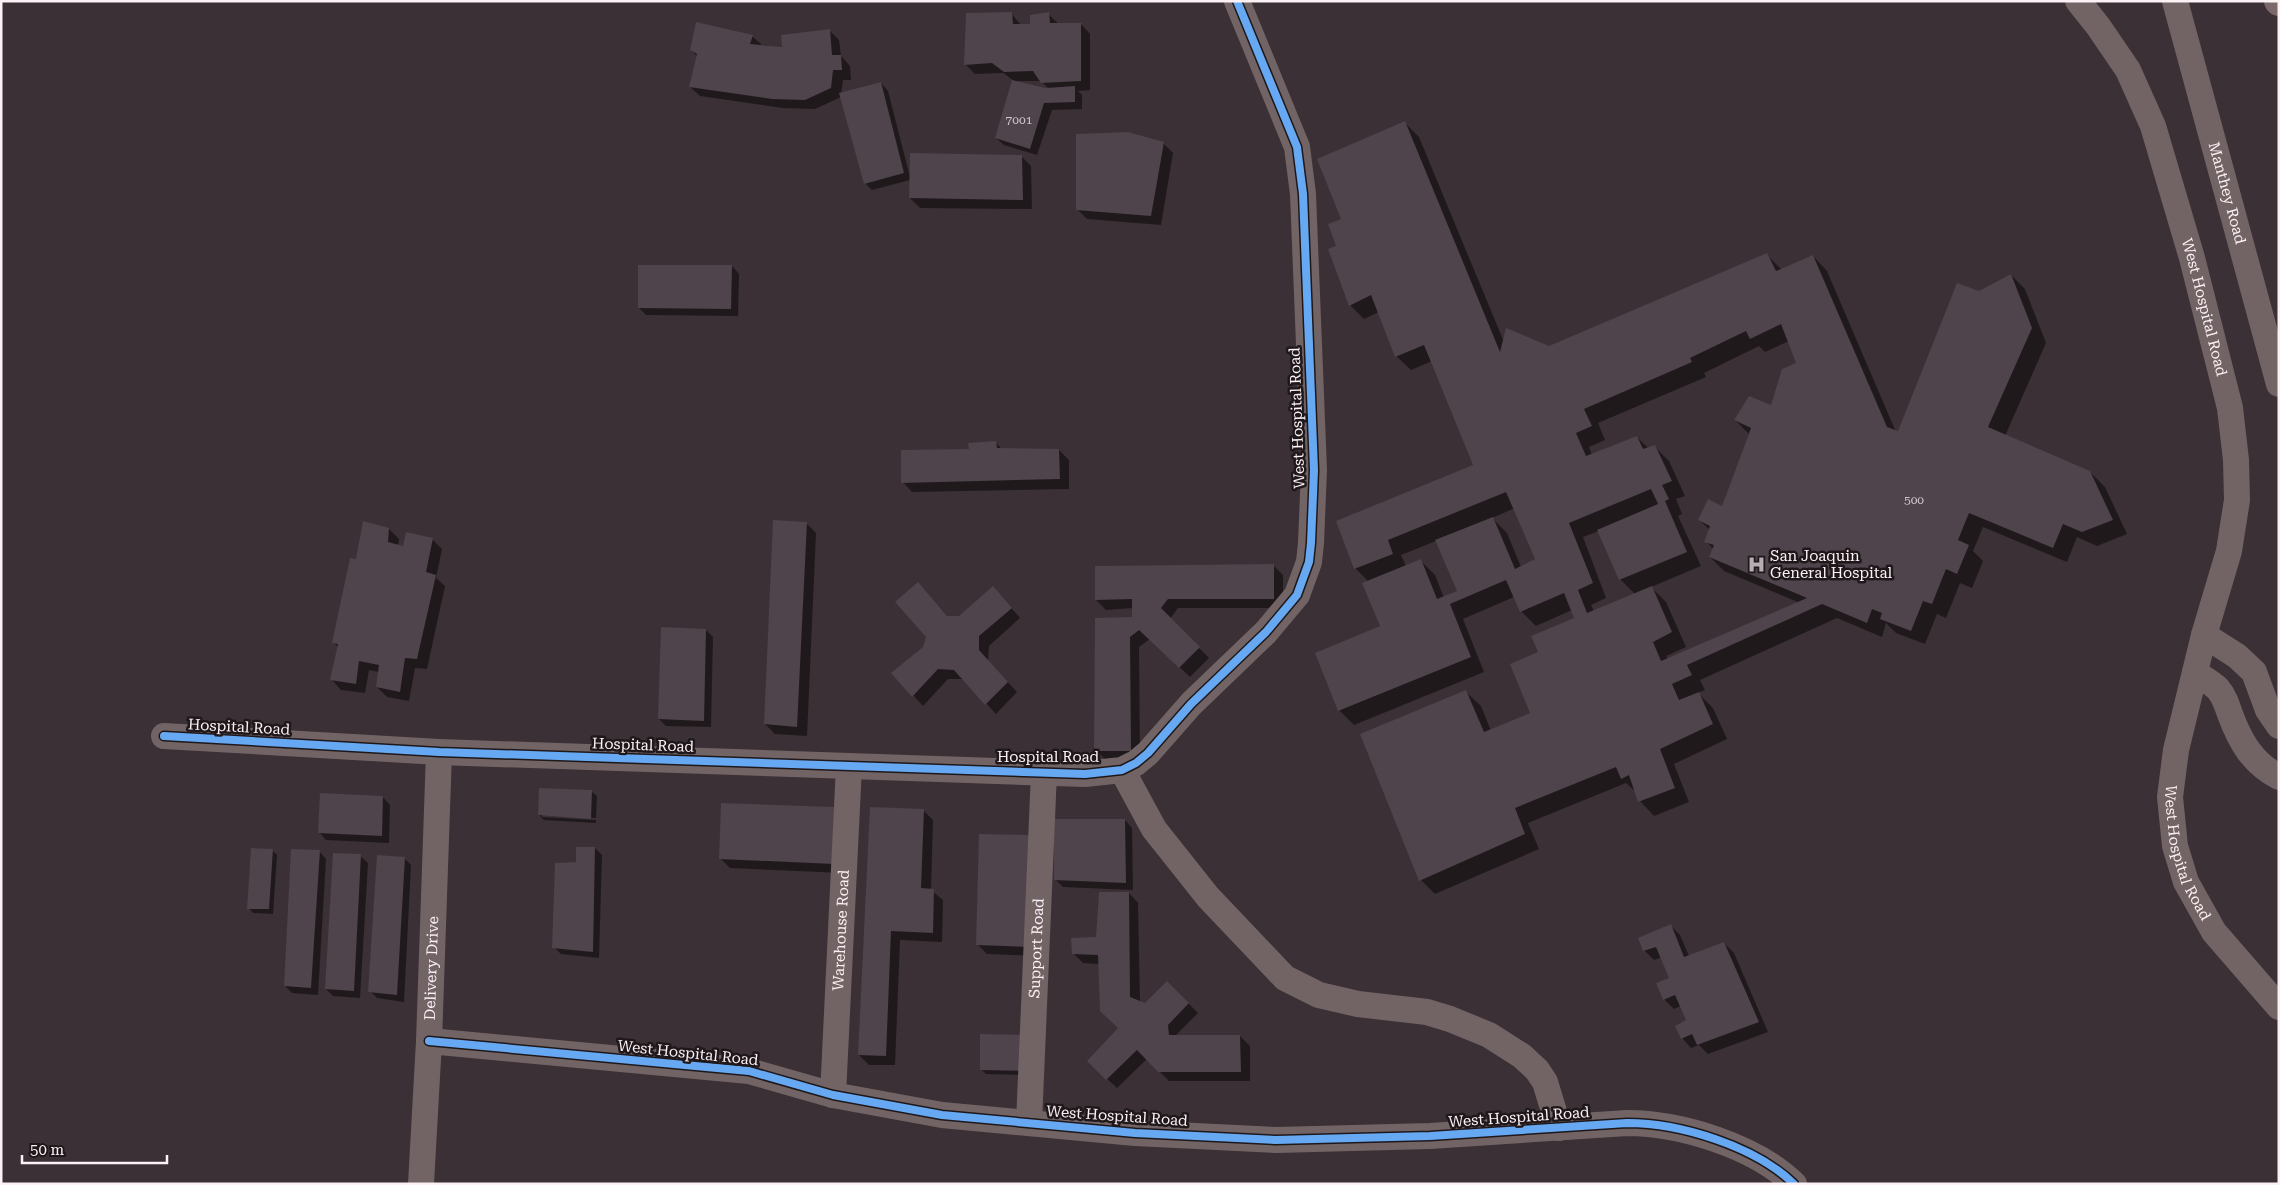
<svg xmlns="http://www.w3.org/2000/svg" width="2280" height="1185" viewBox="0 0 2280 1185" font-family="'Roboto Serif',serif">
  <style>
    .shadow { fill: #0007; fill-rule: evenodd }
    .building { fill: #4f434c; fill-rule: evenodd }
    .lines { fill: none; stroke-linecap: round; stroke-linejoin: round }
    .minor { stroke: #726465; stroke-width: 26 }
    .highway { stroke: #7a686b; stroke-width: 28 }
    .cycleway-casing { stroke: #1f181b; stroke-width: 11 }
    .cycleway { stroke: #66a8f1; stroke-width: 8 }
    .labels { text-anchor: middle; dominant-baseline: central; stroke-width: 5; stroke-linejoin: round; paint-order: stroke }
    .number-label { font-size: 12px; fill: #d1c6cb }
    .street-label { font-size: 15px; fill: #fcf1f5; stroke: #1f181b }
    .poi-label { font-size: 15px; fill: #fcf1f5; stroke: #1f181b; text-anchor: start }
  </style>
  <rect width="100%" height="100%" fill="#3a3035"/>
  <g class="shadow">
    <path d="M1011 13 1021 25H1031L1048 14 1059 24H1081L1090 34V90L1078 91 1082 95V109L1052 110 1037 155 1004 145 996 138 1013 80 1003 73 975 74 965 64ZM1015 81H1041L1049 89Z"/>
    <path d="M829 30 839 40 841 56 850 66 851 80H843L841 94 881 83 888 91 910 177 1021 156 1031 166 1032 209 920 208 910 198V180L872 190 865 183 841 97 815 109 782 108 700 96 690 87 698 57 691 50 752 36 762 45 783 48Z"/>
    <path d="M1405 123 1419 137 1504 342 1549 348 1766 254 1782 270 1813 256 1827 271 1896 432 1898 433 1979 293 2011 275 2025 289 2046 343 2005 436 2090 472 2105 487 2127 534 2097 546 2077 537 2067 562 1983 527 1973 551 1983 561 1972 588 1960 583 1946 618 1937 614 1925 644 1896 633 1886 623 1882 637 1837 618 1700 680 1705 690 1698 693 1713 708 1727 739 1674 764 1689 802 1654 816 1640 801 1636 792 1626 783 1528 823 1539 849 1435 894 1421 880 1466 692 1481 706 1491 731 1532 713 1539 653 1576 619 1572 610 1536 626 1521 611 1514 597 1463 619 1484 672 1354 725 1339 710 1382 627 1369 582 1356 569 1338 522 1474 466 1432 361 1411 370 1396 356 1379 312 1364 319 1350 305 1337 247 1342 220ZM1789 341 1798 364 1771 407 1735 420 1749 434 1722 508 1699 520 1710 530 1706 541 1713 549 1710 557 1724 571 1800 603 1668 659 1666 656 1686 647 1666 602 1651 587 1701 566 1678 516 1682 514 1676 499 1685 496 1669 461 1654 446 1648 448 1637 437 1592 455 1589 447 1605 440 1598 423 1706 377 1704 373 1759 346 1765 352ZM1515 508 1537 560 1521 567 1507 533 1492 518ZM1599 531 1620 579 1635 594 1594 611 1591 605 1606 598 1583 537ZM1436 541 1459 592 1444 598 1435 575 1420 560 1406 566 1401 555Z"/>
    <path d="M1163 143 1173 153 1161 225 1087 219 1077 209Z"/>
    <path d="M732 266 739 274 738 316 646 315 639 308Z"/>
    <path d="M996 443 1003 450H1059L1069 460V489L912 492 903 482 970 450Z"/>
    <path d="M806 523 816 533 807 736 775 734 765 724Z"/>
    <path d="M389 529 399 539 398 546 404 548 432 539 442 549 436 578 445 586 427 669 415 668 409 701 387 697 377 687 379 672 369 670 365 693 341 690 332 680 338 647 333 642 357 560Z"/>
    <path d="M1273 565 1283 575V608H1178L1170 619 1209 658 1190 677 1150 639 1139 647 1140 761 1106 760 1096 750 1133 619V608L1106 610 1096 600Z"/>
    <path d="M918 584 948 617H959L1002 597 1020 618 989 646 988 661 1017 692 996 714 964 679H948L923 706 893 673 924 647 928 637Z"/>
    <path d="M706 630 713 637 711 727 666 726 659 719Z"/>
    <path d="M592 792 597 796 596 818 542 814V817L596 820V823L544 820 539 815Z"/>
    <path d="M383 797 390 805 389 843 326 840 319 832Z"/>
    <path d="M871 808 923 810 933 820 931 890 943 900 942 942 900 940 895 1065H869L859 1055Z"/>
    <path d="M845 818 843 873 730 868 720 858Z"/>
    <path d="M1125 820 1132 828 1133 890 1063 887 1055 879Z"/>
    <path d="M1042 846 1039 956 987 954 977 944Z"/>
    <path d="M595 848 602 855 599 958 561 954 554 947 577 863Z"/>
    <path d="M272 850 277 855 273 914 253 913 249 908Z"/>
    <path d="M319 851 326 859 318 995 292 993 285 986Z"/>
    <path d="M360 856 368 863 360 998 333 996 326 989Z"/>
    <path d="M404 858 411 865 404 1002 377 998 370 991Z"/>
    <path d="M1129 893 1138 903 1140 1002 1145 1004 1167 982 1198 1013 1175 1036H1240L1250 1046V1081H1169L1147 1059 1117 1088 1088 1061 1119 1028 1099 964 1083 963 1073 953 1097 938Z"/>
    <path d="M1670 925 1680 935 1689 956 1724 943 1734 953 1768 1032 1708 1054 1699 1045 1691 1048 1682 1038 1688 1021 1681 1006 1674 1009 1664 999 1670 979 1662 957 1654 960 1644 950Z"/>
    <path d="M981 1036 1031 1075 986 1074 982 1070Z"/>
  </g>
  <g class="building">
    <path d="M1012 12 1013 24H1030V15L1049 12 1050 23H1081V81L1041 83 1033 71 1004 72 992 63 964 65 966 13Z"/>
    <path d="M696 22 753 35 750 44 782 47 781 35 830 29 832 55H841L842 70H833L831 88 805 100 772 99 689 87 697 54 690 50Z"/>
    <path d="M1012 80 1046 88 1075 86V102L1044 103 1030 149 995 138Z"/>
    <path d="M881 82 904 173 864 184 839 93Z"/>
    <path d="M1405 121 1500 352 1506 328 1549 346 1767 253 1776 271 1813 255 1887 427 1898 431 1957 283 1979 291 2011 274 2032 328 1988 427 2090 471 2113 520 2082 532 2063 524 2053 548 1969 513 1958 540 1969 545 1957 574 1946 569 1932 604 1923 601 1911 631 1880 619 1882 613 1872 609 1867 623 1822 604 1687 665 1692 675 1672 684 1679 700 1699 692 1713 724 1660 749 1675 788 1638 802 1629 775 1621 779 1616 767 1515 808 1525 834 1419 881 1360 734 1466 690 1484 732 1530 713 1510 664 1538 652 1531 636 1574 618 1564 593 1520 612 1506 580 1450 604 1471 657 1338 711 1315 653 1380 626 1362 583 1421 559 1437 599 1457 591 1435 540 1493 517 1515 569 1535 559 1506 492 1388 540 1393 554 1354 569 1336 521 1473 465 1424 345 1395 357 1371 295 1349 306 1328 249 1336 246 1328 224 1341 219 1317 159ZM1781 324 1796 363 1782 369 1771 405 1749 396 1734 420 1751 428 1722 506 1708 499 1698 520 1710 526 1704 542 1714 545 1709 557 1807 598 1661 661 1653 642 1672 632 1652 586 1587 613 1578 590 1593 583 1569 523 1651 489 1658 504 1597 530 1619 580 1687 552 1665 501 1669 499 1662 485 1672 481 1655 445 1643 449 1637 436 1586 456 1576 433 1592 426 1584 409 1692 362 1690 358 1746 331 1750 339Z"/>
    <path d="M1128 132 1164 142 1151 216 1076 210V134Z"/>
    <path d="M910 153 1022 155 1023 200 909 198Z"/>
    <path d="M638 265H732L731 309 638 308Z"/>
    <path d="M996 441 997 448 1059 449 1060 479 901 483V450L969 449 968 443Z"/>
    <path d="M773 520 807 522 797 727 764 724Z"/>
    <path d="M363 521 389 528 388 542 403 546 406 532 433 538 426 572 436 575 417 659 405 658 400 692 376 687 379 665 359 661 356 684 330 680 338 644 332 643 350 558 356 559Z"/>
    <path d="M1274 564V599H1168L1161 608 1200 647 1179 668 1139 630 1130 637 1131 751H1094L1095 618 1132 617V599L1095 600V566Z"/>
    <path d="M918 582 947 616H959L993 586 1012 608 979 636V650L1008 682 985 705 954 670 938 669 912 697 891 673 923 647 926 637 895 602Z"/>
    <path d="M661 627 706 629 704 721 658 719Z"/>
    <path d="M539 788 592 790 591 819 538 815Z"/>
    <path d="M320 793 383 796 382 836 318 833Z"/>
    <path d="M721 803 835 807 834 864 719 859Z"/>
    <path d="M870 807 924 809 921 888 934 889 933 933 891 931 886 1056 858 1055Z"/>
    <path d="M1054 819H1125L1126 883 1054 880Z"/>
    <path d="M979 834 1032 835 1030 947 976 945Z"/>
    <path d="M576 847H595L593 952 552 948 555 863 576 862Z"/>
    <path d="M251 848 273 849 269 909H247Z"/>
    <path d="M291 849 320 850 311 988 284 986Z"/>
    <path d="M333 853 361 854 354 991 325 989Z"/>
    <path d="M377 855 405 857 397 995 368 992Z"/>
    <path d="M1099 892H1129L1130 997 1145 1003 1167 981 1189 1003 1168 1025 1169 1035H1240L1241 1072H1158L1137 1050 1106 1080 1087 1061 1118 1028 1100 1011 1098 955 1072 954 1071 938 1096 937Z"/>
    <path d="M1671 924 1684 957 1724 942 1759 1022 1697 1045 1692 1034 1681 1039 1675 1026 1686 1020 1675 995 1663 1000 1656 983 1669 978 1656 947 1643 951 1638 938Z"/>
    <path d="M980 1034 1026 1035V1071L980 1070Z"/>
  </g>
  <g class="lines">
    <g class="minor">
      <path id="s1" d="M2078 1 2098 26 2128 70 2153 126 2192 258 2230 408 2236 460 2237 500 2229 551 2204 635 2176 750 2170 797 2175 846 2186 882 2214 932 2279 1007"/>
      <path id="s2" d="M2175 1 2279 384"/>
      <path d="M2204 635 2237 656 2254 672 2268 710 2279 726"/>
      <path d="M2195 673C2203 678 2212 683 2218 689 2224 696 2227 705 2230 714 2240 741 2252 763 2279 777"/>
      <path d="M164 736 439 752 1085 774 1122 770 1136 763 1148 753 1191 704 1266 632 1297 595 1309 562 1311 543 1314 470 1303 194 1297 147 1237 1"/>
      <path d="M1122 770 1154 829 1208 897 1285 978 1319 995 1358 1004 1427 1012 1450 1019 1489 1035 1522 1056 1537 1070 1545 1082 1559 1128"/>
      <path d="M429 1041 749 1071 833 1095 942 1115 1135 1133 1276 1140 1430 1136 1627 1123C1680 1123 1755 1146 1794 1184"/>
      <path id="s3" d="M833 1095 849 766"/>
      <path id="s4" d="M1029 1123 1044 772"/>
      <path id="s5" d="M421 1184 429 1041 439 752"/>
    </g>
    <path class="highway" d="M2278 1 2279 2"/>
    <defs>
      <g id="cycleway">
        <path d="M164 736 439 752 1085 774 1122 770 1136 763 1148 753 1191 704 1266 632 1297 595 1309 562 1311 543 1314 470 1303 194 1297 147 1237 1"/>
        <path d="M429 1041 749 1071 833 1095 942 1115 1135 1133 1276 1140 1430 1136 1627 1123C1680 1123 1755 1146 1794 1184"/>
      </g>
    </defs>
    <use href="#cycleway" class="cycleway-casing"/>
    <use href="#cycleway" class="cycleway"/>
  </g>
  <defs>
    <symbol id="hospital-bare" viewBox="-9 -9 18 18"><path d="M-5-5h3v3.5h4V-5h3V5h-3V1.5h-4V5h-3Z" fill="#b8adb2" stroke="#1f181b" stroke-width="2.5" paint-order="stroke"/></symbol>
  </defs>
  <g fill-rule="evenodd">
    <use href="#hospital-bare" x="1744" y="552" width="25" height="25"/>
  </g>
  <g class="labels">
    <g class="number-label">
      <text x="1019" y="120">7001</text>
      <text x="1914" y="500">500</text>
    </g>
    <g class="street-label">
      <text stroke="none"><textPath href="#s2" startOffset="199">Manthey Road</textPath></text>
      <text stroke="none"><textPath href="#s1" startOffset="335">West Hospital Road</textPath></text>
      <text transform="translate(1297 418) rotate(-92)">West Hospital Road</text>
      <text transform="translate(239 727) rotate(3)">Hospital Road</text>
      <text transform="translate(643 745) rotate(2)">Hospital Road</text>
      <text x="1048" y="757">Hospital Road</text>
      <text stroke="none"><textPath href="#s1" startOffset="895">West Hospital Road</textPath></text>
      <text stroke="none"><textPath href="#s3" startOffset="165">Warehouse Road</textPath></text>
      <text stroke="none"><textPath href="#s4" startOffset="175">Support Road</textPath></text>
      <text stroke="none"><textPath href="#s5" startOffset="216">Delivery Drive</textPath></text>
      <text transform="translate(688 1053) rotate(6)">West Hospital Road</text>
      <text transform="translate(1117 1116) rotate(4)">West Hospital Road</text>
      <text transform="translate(1519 1117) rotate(-4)">West Hospital Road</text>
    </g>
    <g class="poi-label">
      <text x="1770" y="556">San Joaquin<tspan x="1770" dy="17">General Hospital</tspan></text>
    </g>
  </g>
  <rect width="2280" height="1185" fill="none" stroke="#fcf1f5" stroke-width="5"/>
  <path d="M22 1155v8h145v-8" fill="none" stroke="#fcf1f5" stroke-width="2.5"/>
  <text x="30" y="1155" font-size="15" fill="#fcf1f5" stroke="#1f181b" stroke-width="4" paint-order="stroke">50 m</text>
</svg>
